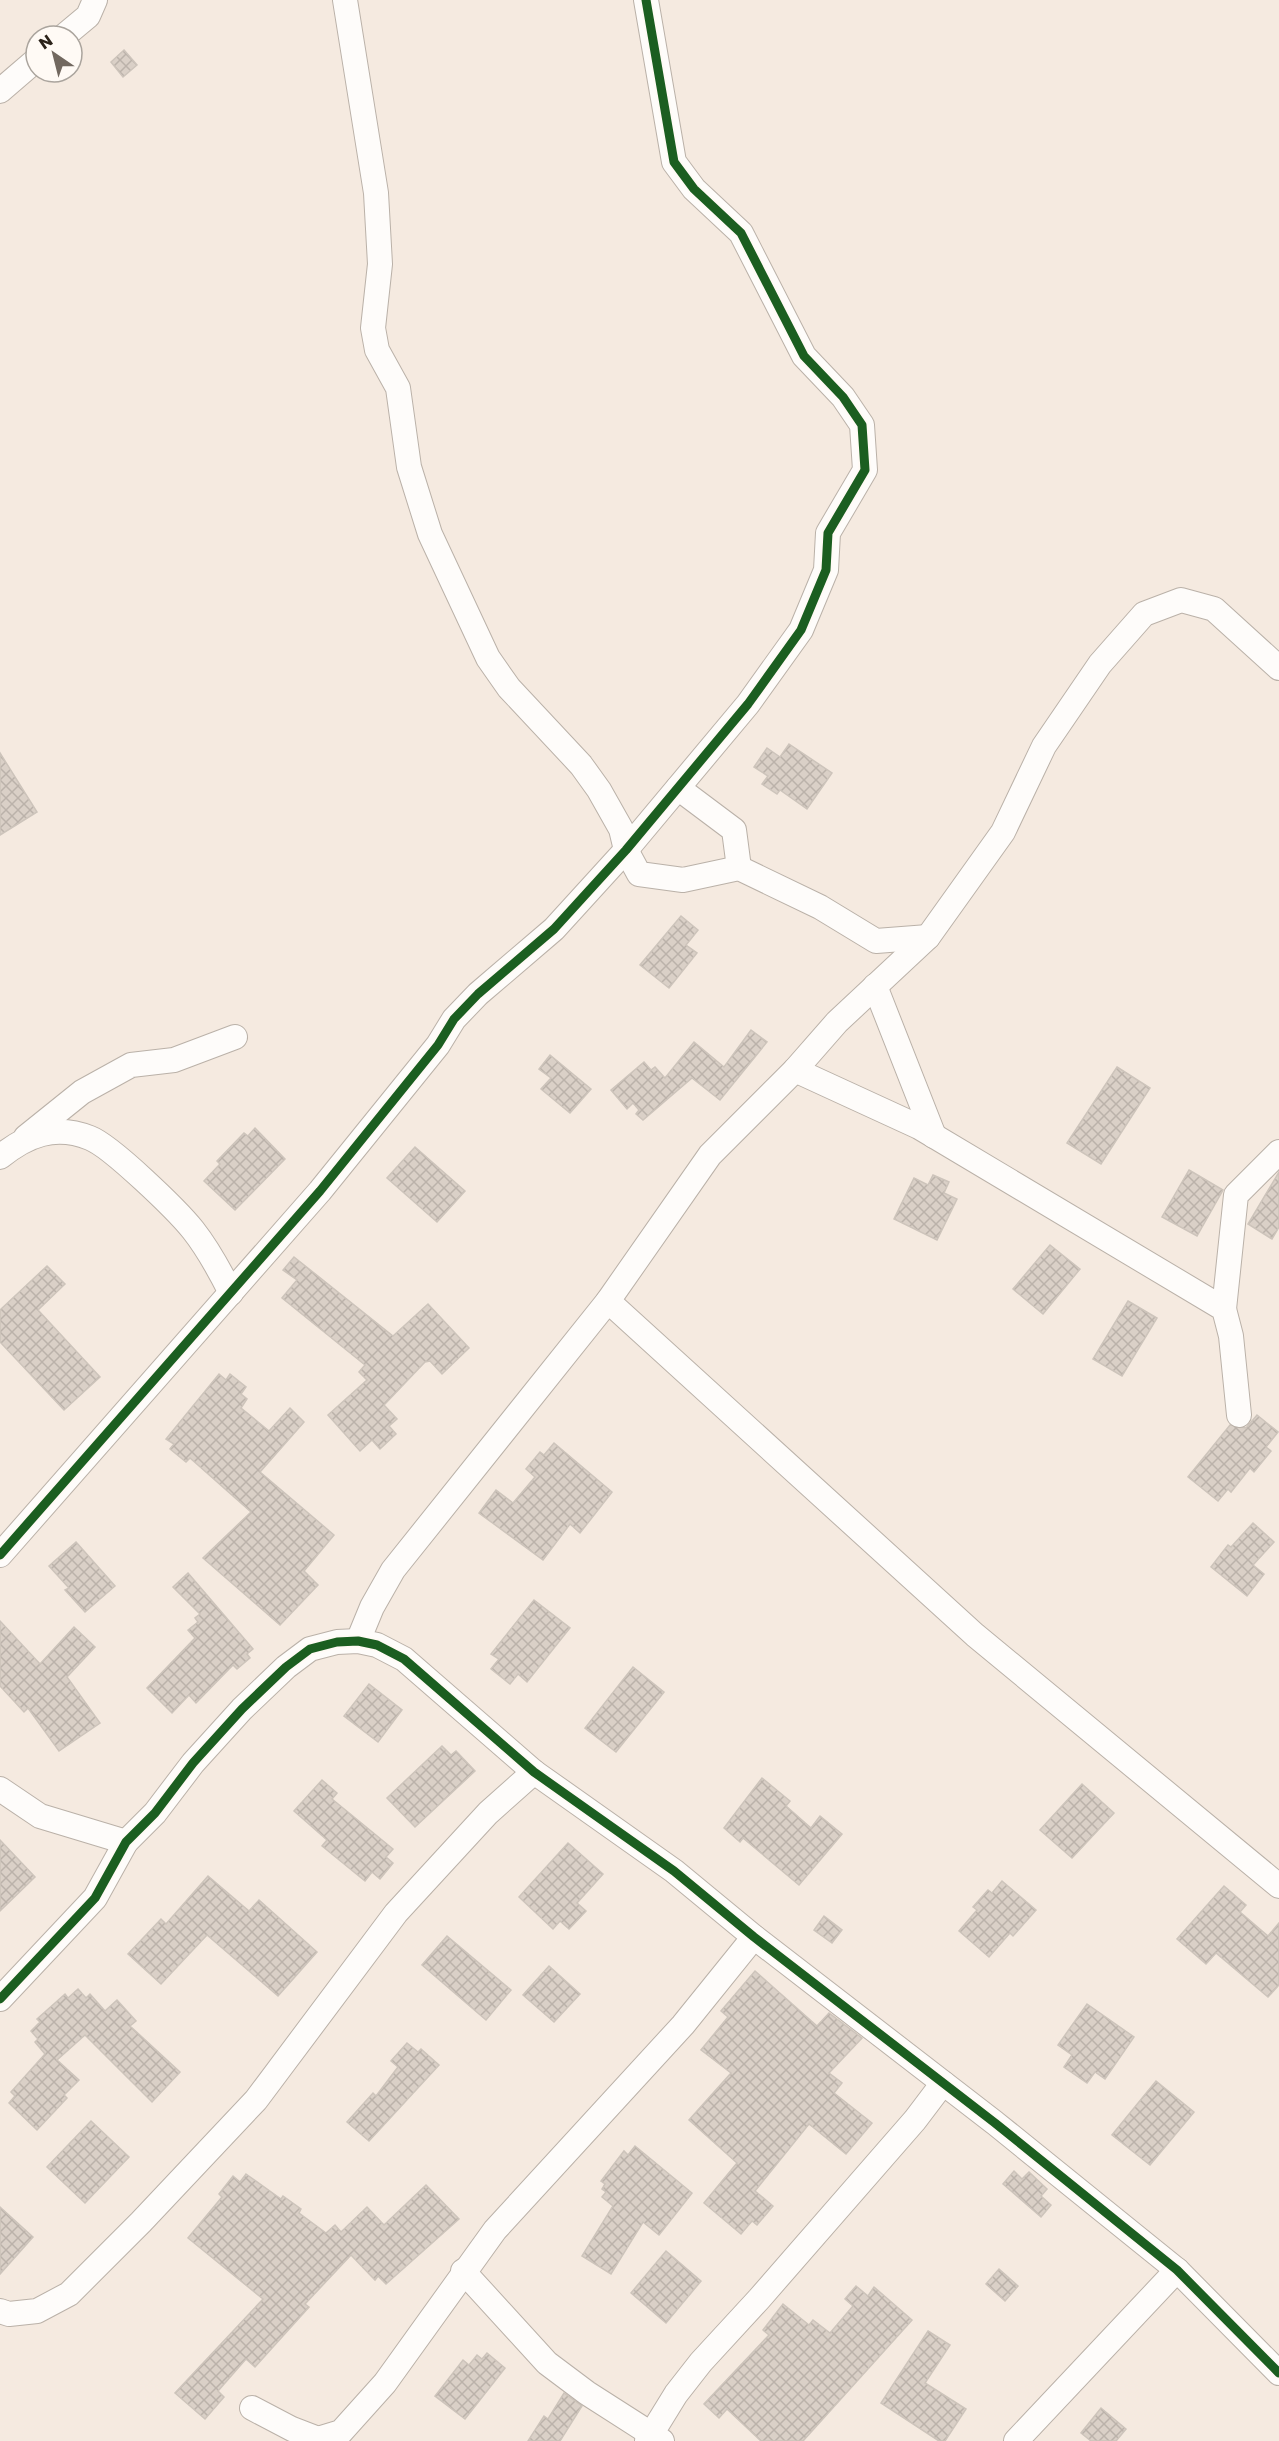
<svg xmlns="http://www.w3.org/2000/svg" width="1279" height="2441" viewBox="0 0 1279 2441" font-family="Poppins,sans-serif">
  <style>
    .building { fill: url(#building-cross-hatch); stroke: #cdc4bb; stroke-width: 1.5 }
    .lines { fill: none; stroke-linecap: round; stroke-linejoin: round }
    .minor-casing { stroke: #bab1a8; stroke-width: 26 }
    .minor { stroke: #fefcfa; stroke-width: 24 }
    .cycleway-casing { stroke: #fffaf5; stroke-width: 13 }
    .cycleway { stroke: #1b5e20; stroke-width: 9 }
  </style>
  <defs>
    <pattern id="building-cross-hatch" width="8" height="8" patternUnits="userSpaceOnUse" patternTransform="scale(1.5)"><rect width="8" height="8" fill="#dad0c7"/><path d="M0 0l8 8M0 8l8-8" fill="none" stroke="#bbb2aa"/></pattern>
  </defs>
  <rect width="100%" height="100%" fill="#f5eae0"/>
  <g class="building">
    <path d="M124 50 137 65 123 77 111 62Z"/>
    <path d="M789 744 832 773 807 809 780 790 777 794 762 784 768 776 754 767 767 748 780 757Z"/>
    <path d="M0 753 37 812 0 835Z"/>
    <path d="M681 916 698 930 686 945 697 953 669 988 640 965Z"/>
    <path d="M751 1030 767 1042 720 1100 692 1078 643 1120 636 1114 639 1110 633 1103 627 1109 611 1090 644 1062 651 1070 655 1067 665 1078 694 1042 724 1067Z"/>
    <path d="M550 1055 591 1089 570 1113 541 1089 551 1078 539 1069Z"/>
    <path d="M1117 1067 1150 1088 1101 1164 1067 1143Z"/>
    <path d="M255 1128 285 1159 235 1210 204 1181 220 1164 217 1161 244 1133 248 1136Z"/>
    <path d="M415 1147 465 1191 437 1222 387 1178Z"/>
    <path d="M1189 1170 1223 1190 1197 1236 1162 1217Z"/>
    <path d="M1279 1172V1227L1272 1239 1248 1224Z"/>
    <path d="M933 1175 949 1182 944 1193 957 1199 937 1240 894 1219 914 1178 928 1185Z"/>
    <path d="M1050 1245 1080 1269 1043 1314 1013 1289Z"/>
    <path d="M294 1257 393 1336 428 1304 469 1348 442 1374 430 1361 425 1362 384 1405 397 1419 389 1426 396 1434 380 1449 372 1440 360 1451 328 1415 367 1380 359 1372 365 1365 282 1298 297 1280 283 1270Z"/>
    <path d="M47 1266 65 1284 38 1310 100 1377 64 1410 0 1342V1310Z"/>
    <path d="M1128 1301 1157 1318 1122 1376 1093 1359Z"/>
    <path d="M219 1374 226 1380 230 1374 246 1387 241 1394 247 1399 241 1408 269 1431 290 1408 304 1422 260 1472 334 1535 304 1571 318 1585 280 1625 203 1558 251 1512 190 1458 186 1462 170 1449 174 1444 166 1439Z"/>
    <path d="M1257 1415 1278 1432 1266 1447 1271 1451 1254 1472 1250 1468 1231 1492 1228 1489 1218 1501 1188 1477 1230 1425 1246 1428Z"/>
    <path d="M554 1443 612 1492 580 1533 570 1524 543 1560 479 1513 496 1490 513 1503 535 1477 526 1469 540 1452 544 1455Z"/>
    <path d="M1253 1523 1274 1542 1253 1565 1264 1574 1247 1596 1211 1567 1228 1545 1231 1547Z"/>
    <path d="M76 1542 115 1586 85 1612 65 1590 69 1588 49 1566Z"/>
    <path d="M188 1573 253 1649 247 1654 250 1658 237 1669 233 1665 196 1703 189 1695 172 1713 147 1688 195 1638 188 1630 198 1622 195 1618 200 1614 173 1587Z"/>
    <path d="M534 1600 570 1628 527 1682 518 1674 510 1684 491 1669 499 1659 491 1654Z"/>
    <path d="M0 1621 40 1664 74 1627 95 1647 67 1677 100 1723 59 1751 28 1708 24 1712 0 1686Z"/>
    <path d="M633 1667 664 1692 616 1752 585 1728Z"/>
    <path d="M369 1684 402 1710 378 1742 344 1716Z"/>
    <path d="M442 1746 451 1755 456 1751 475 1771 415 1827 387 1798Z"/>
    <path d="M762 1778 790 1801 786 1806 811 1828 820 1816 842 1834 799 1885 743 1838 740 1842 724 1828Z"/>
    <path d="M322 1780 337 1793 332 1799 393 1849 386 1857 393 1863 380 1879 372 1872 365 1881 322 1846 327 1840 294 1811Z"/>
    <path d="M1082 1784 1114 1813 1072 1858 1040 1830Z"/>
    <path d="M0 1840 35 1877 0 1911Z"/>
    <path d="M568 1843 603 1874 577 1903 586 1911 569 1929 560 1921 553 1929 519 1897Z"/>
    <path d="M208 1876 249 1911 259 1900 317 1952 278 1996 207 1935 161 1984 128 1954 161 1919 166 1924Z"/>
    <path d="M1002 1881 1036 1910 1013 1936 1010 1933 989 1957 959 1931 977 1910 973 1907 988 1890 992 1893Z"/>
    <path d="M1224 1886 1246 1905 1240 1912 1268 1936 1279 1923V1985L1268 1997 1216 1953 1206 1964 1177 1939Z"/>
    <path d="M824 1916 842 1930 832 1943 814 1930Z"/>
    <path d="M447 1936 511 1990 486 2020 422 1965Z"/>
    <path d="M549 1966 580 1994 554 2022 523 1995Z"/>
    <path d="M755 1971 817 2026 829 2013 862 2038 829 2073 842 2083 834 2093 872 2123 846 2154 809 2124 755 2191 773 2206 757 2225 752 2221 741 2234 704 2203 737 2163 689 2120 731 2073 701 2050 728 2017 721 2011Z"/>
    <path d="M78 1989 86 1998 90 1994 105 2011 117 2000 136 2021 130 2026 180 2072 152 2102 85 2035 57 2060 79 2080 64 2095 67 2098 37 2130 9 2103 15 2096 11 2092 45 2054 35 2042 38 2039 31 2031 40 2022 37 2019 65 1994 68 1998Z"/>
    <path d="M1087 2004 1134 2037 1105 2079 1095 2072 1087 2083 1064 2067 1072 2055 1058 2045Z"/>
    <path d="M407 2043 418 2052 421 2049 439 2065 369 2141 347 2122 373 2093 376 2096 398 2067 391 2061Z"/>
    <path d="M1156 2081 1194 2112 1150 2165 1112 2135Z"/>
    <path d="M91 2121 129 2157 85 2203 47 2167Z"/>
    <path d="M635 2146 692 2193 659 2235 643 2222 611 2274 582 2256 613 2206 602 2197 606 2192 602 2189 605 2184 601 2181 624 2151 628 2155Z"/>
    <path d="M1014 2171 1022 2179 1029 2172 1047 2189 1041 2196 1051 2205 1041 2217 1003 2184Z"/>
    <path d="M246 2174 281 2199 283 2196 301 2209 299 2213 326 2233 335 2225 341 2232 367 2207 384 2225 426 2185 459 2219 386 2284 378 2276 375 2280 351 2255 305 2304 309 2307 255 2367 246 2359 218 2391 224 2397 205 2419 175 2393 263 2299 188 2238 222 2197 219 2194 233 2176 240 2182Z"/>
    <path d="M0 2207 33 2237 0 2274Z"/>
    <path d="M666 2251 701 2281 666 2323 631 2293Z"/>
    <path d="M999 2269 1018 2286 1005 2301 986 2284Z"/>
    <path d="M856 2286 868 2296 874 2287 912 2320 803 2441H761L727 2409 719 2418 704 2404 769 2335 763 2330 783 2304 809 2325 813 2320 830 2333 853 2306 845 2299Z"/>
    <path d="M928 2331 950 2345 925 2383 966 2409 945 2441H939L881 2403Z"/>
    <path d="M487 2353 505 2368 465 2419 435 2396 463 2360 469 2365 477 2355 482 2359Z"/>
    <path d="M564 2393 582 2406 560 2441H528L544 2416 548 2419Z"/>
    <path d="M1101 2408 1126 2429 1116 2441H1091L1081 2433Z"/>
  </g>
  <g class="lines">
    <defs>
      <g id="minor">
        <path d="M345 0 376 193 380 264 373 328 377 350 398 388 409 467 430 534 488 658 509 688 581 765 599 790 621 829 626 850 639 874 683 880 739 868 820 907 876 941 928 937"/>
        <path d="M64 36 88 16 95 0"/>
        <path d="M0 91 36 60"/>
        <path d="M678 788 734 830 739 868"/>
        <path d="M875 986 934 1136"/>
        <path d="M795 1070 919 1127 1224 1309 1231 1336 1239 1415"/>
        <path d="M26 1137 82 1092 131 1065 174 1060 235 1037"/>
        <path d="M0 1157C27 1135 55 1124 90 1138 111 1146 177 1210 193 1230 208 1249 220 1271 231 1293"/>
        <path d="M608 1301 975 1635 1279 1886"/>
        <path d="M1224 1309 1236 1195 1279 1152"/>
        <path d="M0 1555 320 1191 438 1045 454 1019 478 994 554 929 626 850 748 704 801 630 826 570 828 533 865 470 862 425 843 397 804 356 741 233 694 189 674 162 646 0"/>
        <path d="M358 1641 372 1607 393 1570 608 1301 710 1155 795 1070 837 1022 928 937 1003 832 1044 746 1100 664 1144 614 1181 600 1214 609 1279 668"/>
        <path d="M0 1789 40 1816 126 1842"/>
        <path d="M0 1999 95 1898 126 1842 155 1813 193 1763 242 1709 286 1667 310 1649 337 1642 358 1641 377 1645 404 1659 534 1772 674 1871 754 1937 995 2123 1177 2270 1279 2373"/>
        <path d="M463 2271 547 2363 587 2393 662 2441"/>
        <path d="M0 2311 9 2314 37 2311 69 2294 141 2222 256 2100 396 1913 488 1813 534 1772"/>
        <path d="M252 2408 292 2429 318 2439 341 2432 385 2383 495 2230 683 2025 754 1937"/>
        <path d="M647 2441 676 2394 701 2362 759 2299 915 2120 943 2083"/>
        <path d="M1016 2441 1177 2270"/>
      </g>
    </defs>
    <use href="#minor" class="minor-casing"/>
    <use href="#minor" class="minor"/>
    <defs>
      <g id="cycleway">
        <path d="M0 1555 320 1191 438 1045 454 1019 478 994 554 929 626 850 748 704 801 630 826 570 828 533 865 470 862 425 843 397 804 356 741 233 694 189 674 162 646 0"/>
        <path d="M0 1999 95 1898 126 1842 155 1813 193 1763 242 1709 286 1667 310 1649 337 1642 358 1641 377 1645 404 1659 534 1772 674 1871 754 1937 995 2123 1177 2270 1279 2373"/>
      </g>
    </defs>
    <use href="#cycleway" class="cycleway-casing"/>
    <use href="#cycleway" class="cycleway"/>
  </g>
  <g transform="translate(54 54) rotate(325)"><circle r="28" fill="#fffaf5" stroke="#aaa49d" stroke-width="1.5"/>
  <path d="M0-4.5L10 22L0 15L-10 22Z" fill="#72685f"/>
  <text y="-9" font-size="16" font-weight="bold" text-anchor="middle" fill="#2b2219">N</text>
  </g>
</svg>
